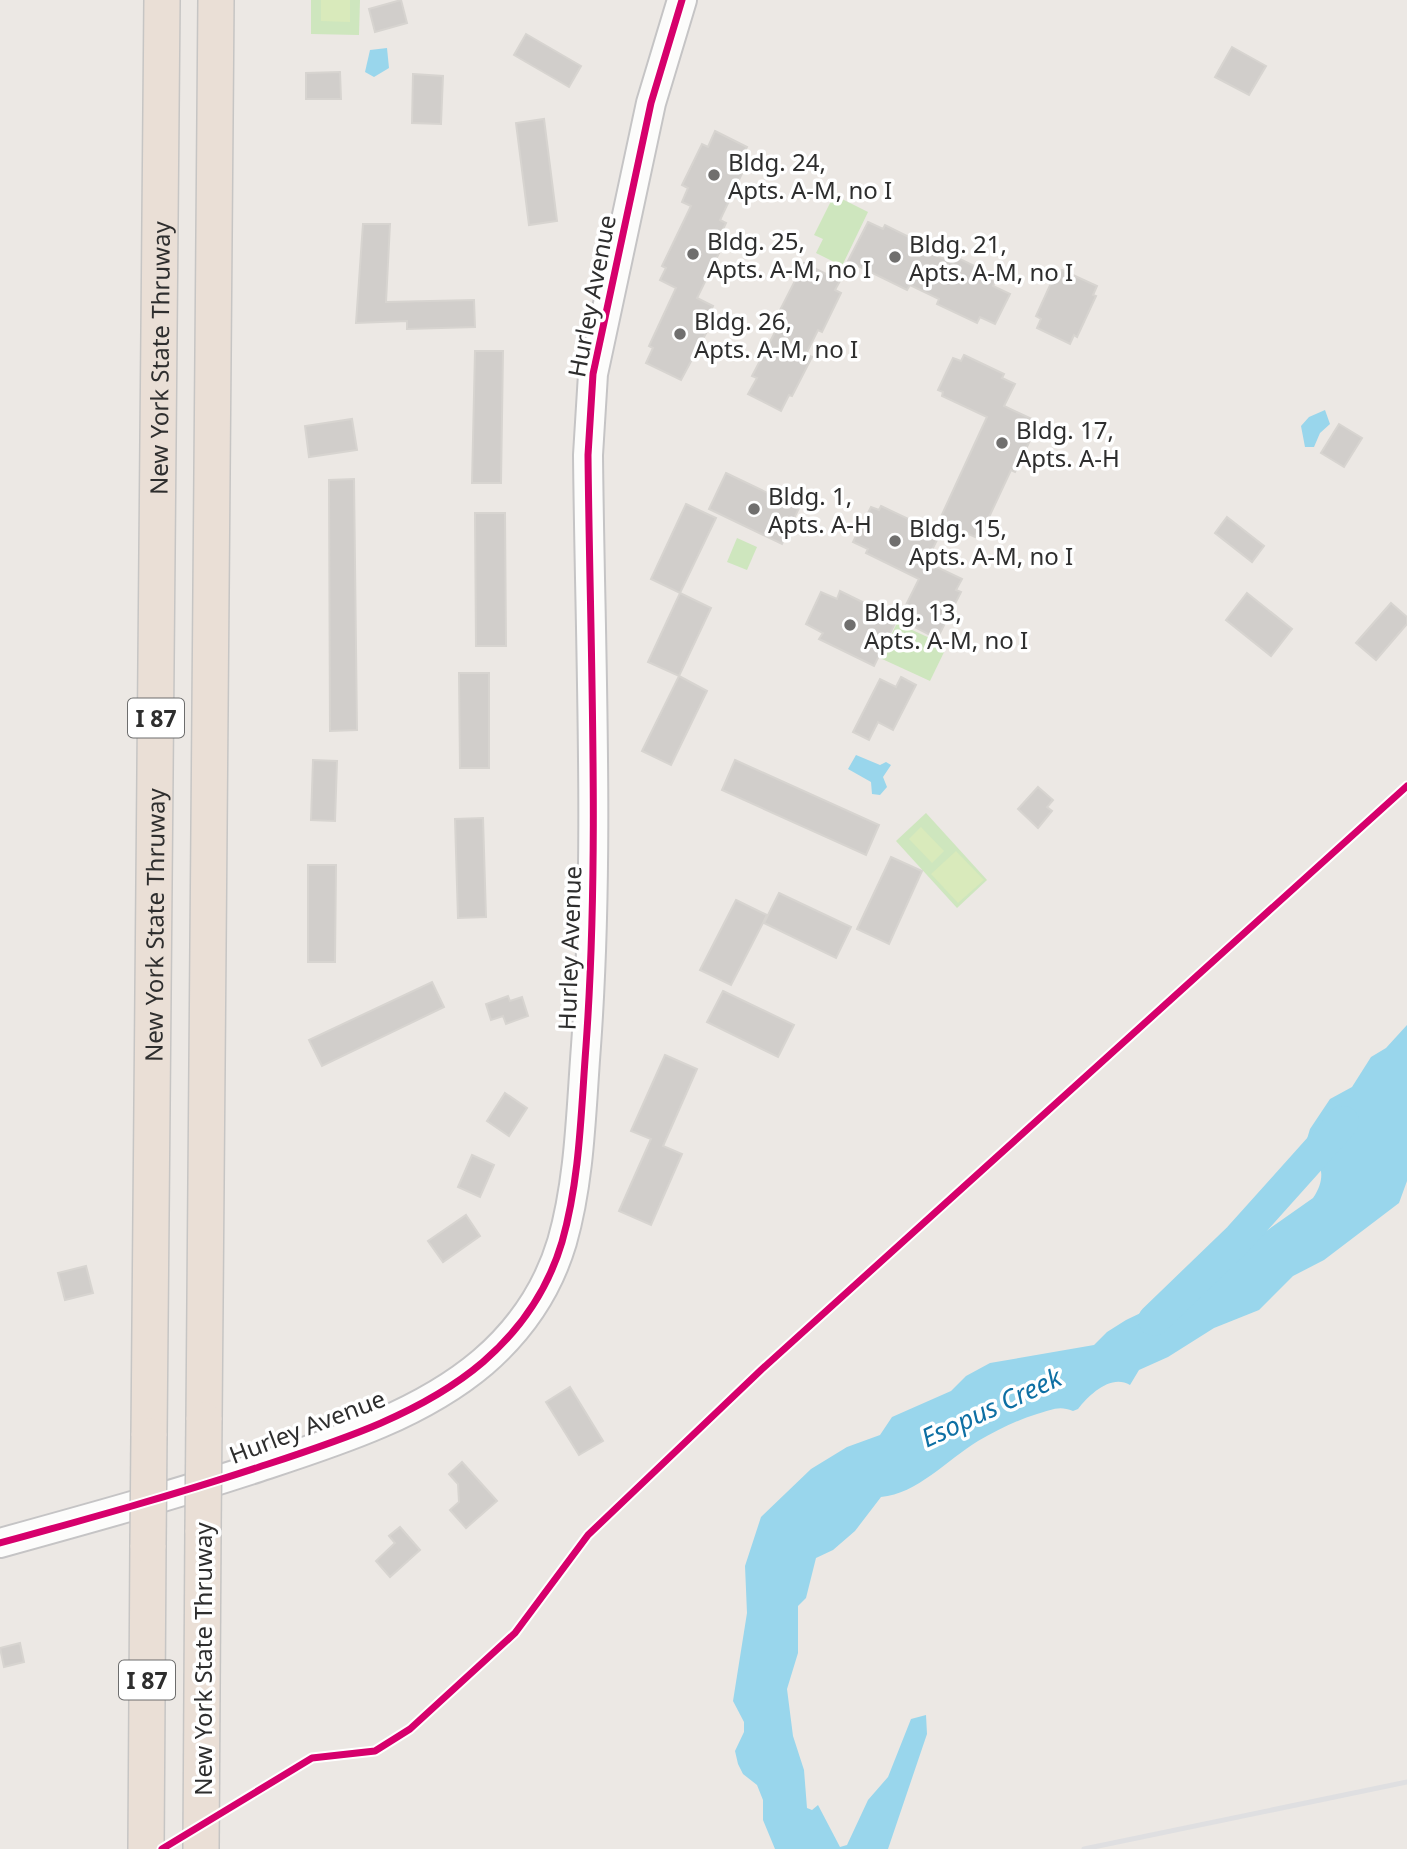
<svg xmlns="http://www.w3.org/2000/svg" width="1407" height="1849" viewBox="0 0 1407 1849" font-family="'Noto Sans',sans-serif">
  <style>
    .green { fill: #cee6be }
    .pitch { fill: #d9eabb }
    .water { fill: #99d6ec }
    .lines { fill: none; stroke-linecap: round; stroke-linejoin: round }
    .river { stroke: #99d6ec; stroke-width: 32 }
    .building { fill: #d1cecb; stroke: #d7d4d0; stroke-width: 2 }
    .secondary-casing { stroke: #c5c4c5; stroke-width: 32 }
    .highway-casing { stroke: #c6c5c4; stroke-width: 38 }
    .secondary { stroke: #fcfcfb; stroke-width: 28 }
    .highway { stroke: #eadfd6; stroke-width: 35 }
    .rail { stroke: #dfdfe1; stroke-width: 5 }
    .highway-bridge-casing { stroke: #c6c5c4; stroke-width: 38; stroke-linecap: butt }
    .highway-bridge { stroke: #eadfd6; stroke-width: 35 }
    .cycleway-casing { stroke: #fff; stroke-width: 11 }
    .cycleway { stroke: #d6006c; stroke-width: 7 }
    .poi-dot { fill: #706f6e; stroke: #fff; stroke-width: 2.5 }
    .labels { text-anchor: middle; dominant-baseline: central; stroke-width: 7; stroke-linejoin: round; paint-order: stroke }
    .shield { fill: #fff; stroke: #6d6d6d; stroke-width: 2 }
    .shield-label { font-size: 23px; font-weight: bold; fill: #2e2e2e }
    .poi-label { font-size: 24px; fill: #2e2e2e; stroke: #fff; text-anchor: start }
    .street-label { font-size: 24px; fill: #2e2e2e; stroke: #fff }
    .water-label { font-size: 26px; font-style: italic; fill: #0d6fa3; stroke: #fff }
  </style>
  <rect width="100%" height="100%" fill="#ece8e4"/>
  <g class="green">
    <path d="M311 0H360L359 35 311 34Z"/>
    <path d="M834 195 868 212 842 266 816 253 823 239 814 235Z"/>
    <path d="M737 538 757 547 747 570 727 562Z"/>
    <path d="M897 623 947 646 930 681 880 658Z"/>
    <path d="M926 813 987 880 957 908 896 841Z"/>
  </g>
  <g class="pitch">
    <path d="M321 0H350V22L321 21Z"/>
    <path d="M921 827 944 851 932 863 909 839Z"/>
    <path d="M956 851 984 880 958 903 931 874Z"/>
  </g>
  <g class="water">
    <path d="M387 48 389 68 374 77 365 72 370 50Z"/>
    <path d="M1325 410 1330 424 1320 433 1314 447H1305L1301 426 1309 417Z"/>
    <path d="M856 755 880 765 886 762 891 765 883 777 887 787 880 795 872 794 871 782 848 769Z"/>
    <path d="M1407 1025V1181L1399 1203 1324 1260 1293 1276 1259 1310 1214 1328 1168 1357 1139 1370 1130 1385C1111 1374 1090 1394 1078 1409L1073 1411C1059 1405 1051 1410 1037 1414 1017 1420 997 1430 978 1441 947 1460 917 1494 881 1497L855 1531 833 1550 816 1558 806 1598 798 1606V1653L787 1689 793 1736 804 1770 807 1808 812 1810 818 1805 840 1847 847 1845 868 1800 888 1777 911 1719 926 1715 927 1734 888 1849H775L763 1820V1800L757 1785 743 1774 738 1764 735 1751 744 1732V1722L733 1701 747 1613 745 1566 761 1517 811 1469 847 1447 880 1435 892 1417 951 1391 966 1376 990 1363 1094 1345 1107 1332 1126 1320 1197 1286 1245 1246 1313 1198C1329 1175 1319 1159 1307 1139L1310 1129 1330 1099 1352 1087 1371 1057 1386 1048Z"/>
  </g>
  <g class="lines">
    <path class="river" d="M1154 1320 1239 1238 1343 1122"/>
  </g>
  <g class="building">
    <path d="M401 0 407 23 375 32 369 9Z"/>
    <path d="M526 34 581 66 569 87 514 55Z"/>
    <path d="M1232 47 1266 66 1249 95 1215 77Z"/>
    <path d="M340 72 341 99H306V73Z"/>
    <path d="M413 74 443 76 441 124 412 123Z"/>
    <path d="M544 119 557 221 529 225 516 123Z"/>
    <path d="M715 131 747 147 739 162 746 165 720 220 726 223 718 240 724 243 697 298 713 306 707 319 712 322 681 380 646 363 653 348 649 346 676 288 660 280 666 268 662 266 691 206 682 202 688 188 682 185 702 144 708 147Z"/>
    <path d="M868 222 883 229 885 225 925 245 923 249 953 263 956 257 997 277 993 286 1010 294 995 324 980 317 977 323 937 304 939 299 910 285 907 290 848 261Z"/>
    <path d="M363 224H390L386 302 474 300 475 327 407 329V321L356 323Z"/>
    <path d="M804 263 840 281 835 290 841 293 822 332 818 330 806 354 812 357 792 396 789 395 781 411 748 394 757 378 752 376 784 315 779 312Z"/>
    <path d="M1062 270 1097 286 1093 295 1096 296 1077 337 1074 335 1070 344 1037 328 1041 319 1036 316 1056 272 1060 274Z"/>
    <path d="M475 351H503L501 483H472Z"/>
    <path d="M964 355 1004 374 1002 378 1015 384 1004 406 1034 420 1029 430 1034 432 1015 472 1011 470 983 530 979 528 975 537 939 521 987 417 942 396 943 392 938 390 953 358 961 361Z"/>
    <path d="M352 419 357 450 309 457 305 426Z"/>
    <path d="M1339 424 1362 438 1344 467 1321 453Z"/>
    <path d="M726 473 799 508 782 544 709 509Z"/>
    <path d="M354 479 357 730 330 731 329 480Z"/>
    <path d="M686 504 716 518 680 593 651 579Z"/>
    <path d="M881 506 940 534 926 562 962 579 956 590 961 592 939 635 934 633 932 636 899 619 919 579 866 553 868 549 853 542 871 507 879 510Z"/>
    <path d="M475 513H505L506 646H476Z"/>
    <path d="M1227 517 1264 546 1252 562 1215 533Z"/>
    <path d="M840 591 897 619 874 666 819 639 823 633 806 624 821 592 837 599Z"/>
    <path d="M680 593 711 608 679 676 648 662Z"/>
    <path d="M1247 593 1292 629 1271 656 1226 620Z"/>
    <path d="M1391 603 1407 617V624L1376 660 1356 643Z"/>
    <path d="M459 673H489V768H460Z"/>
    <path d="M679 676 707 691 671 765 642 751Z"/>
    <path d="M901 677 916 685 893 730 878 722 869 740 853 732 880 679 896 687Z"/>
    <path d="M313 760 337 761 335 821 311 820Z"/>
    <path d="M735 760 879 825 866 855 722 790Z"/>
    <path d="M1038 787 1053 800 1047 807 1052 811 1038 828 1018 809Z"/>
    <path d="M483 818 486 917 458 918 455 819Z"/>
    <path d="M891 857 922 871 889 944 857 929Z"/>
    <path d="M308 865H336L335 962H308Z"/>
    <path d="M779 893 851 927 836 958 764 923Z"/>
    <path d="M736 900 767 915 731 985 700 970Z"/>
    <path d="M432 982 444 1007 322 1066 309 1040Z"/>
    <path d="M723 991 794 1025 778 1057 707 1022Z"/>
    <path d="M508 996 510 1001 522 997 528 1016 506 1024 503 1016 491 1020 486 1004Z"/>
    <path d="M665 1055 697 1069 663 1146 682 1154 651 1225 619 1211 651 1139 631 1131Z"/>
    <path d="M505 1093 527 1108 509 1136 487 1121Z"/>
    <path d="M472 1155 494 1165 480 1197 458 1187Z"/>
    <path d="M466 1215 480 1236 443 1262 428 1241Z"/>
    <path d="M86 1266 93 1293 65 1300 58 1273Z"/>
    <path d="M570 1387 603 1441 579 1455 546 1402Z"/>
    <path d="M462 1462 497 1501 466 1528 450 1510 459 1502 458 1484 449 1474Z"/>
    <path d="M400 1527 420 1550 390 1577 376 1561 395 1543 389 1536Z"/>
    <path d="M20 1643 24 1662 4 1667 0 1648Z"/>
  </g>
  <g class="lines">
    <defs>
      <path id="secondary" d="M0 1543C87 1519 174 1495 259 1467 335 1442 421 1415 483 1362 520 1330 548 1289 562 1242 580 1179 581 1111 586 1046 600 850 590 651 588 455L593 374 651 103 682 0"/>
      <g id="highway">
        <path d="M204 1420 216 0"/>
        <path id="s1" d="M149 1436 162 0"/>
        <path d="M146 1849 148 1545"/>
        <path d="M201 1849 203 1530"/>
      </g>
    </defs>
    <use href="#secondary" class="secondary-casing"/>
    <use href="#highway" class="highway-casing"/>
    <use href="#secondary" class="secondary"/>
    <use href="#highway" class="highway"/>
    <path class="rail" d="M1084 1849 1407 1782"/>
    <defs>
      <g id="highway-bridge">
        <path d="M203 1530 204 1420"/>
        <path d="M148 1545 149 1436"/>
      </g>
    </defs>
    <use href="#highway-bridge" class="highway-bridge-casing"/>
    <use href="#highway-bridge" class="highway-bridge"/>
    <defs>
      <g id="cycleway">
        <path d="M0 1543C87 1519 174 1495 259 1467 335 1442 421 1415 483 1362 520 1330 548 1289 562 1242 580 1179 581 1111 586 1046 600 850 590 651 588 455L593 374 651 103 682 0"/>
        <path d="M162 1849 312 1758 375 1751 410 1729 515 1633 588 1535 761 1370 1407 786"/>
      </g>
    </defs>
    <use href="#cycleway" class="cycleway-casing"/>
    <use href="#cycleway" class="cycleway"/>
  </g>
  <g class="poi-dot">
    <circle cx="714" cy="175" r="7"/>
    <circle cx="693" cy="254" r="7"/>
    <circle cx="895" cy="257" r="7"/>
    <circle cx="680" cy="334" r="7"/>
    <circle cx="1002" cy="443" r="7"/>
    <circle cx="754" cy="509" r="7"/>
    <circle cx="895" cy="541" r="7"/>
    <circle cx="850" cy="625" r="7"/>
  </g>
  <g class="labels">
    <g class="shield">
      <rect x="128" y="698.5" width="56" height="39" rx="5"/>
      <rect x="119" y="1660.5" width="56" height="39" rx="5"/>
    </g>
    <g class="shield-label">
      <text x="156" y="718">I 87</text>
      <text x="147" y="1680">I 87</text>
    </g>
    <g class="poi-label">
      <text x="728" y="161">Bldg. 24,<tspan x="728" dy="28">Apts. A-M, no I</tspan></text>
      <text x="707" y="240">Bldg. 25,<tspan x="707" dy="28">Apts. A-M, no I</tspan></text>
      <text x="909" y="243">Bldg. 21,<tspan x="909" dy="28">Apts. A-M, no I</tspan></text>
      <text x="694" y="320">Bldg. 26,<tspan x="694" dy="28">Apts. A-M, no I</tspan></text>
      <text x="1016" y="429">Bldg. 17,<tspan x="1016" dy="28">Apts. A-H</tspan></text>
      <text x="768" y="495">Bldg. 1,<tspan x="768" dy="28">Apts. A-H</tspan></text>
      <text x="909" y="527">Bldg. 15,<tspan x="909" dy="28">Apts. A-M, no I</tspan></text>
      <text x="864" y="611">Bldg. 13,<tspan x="864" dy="28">Apts. A-M, no I</tspan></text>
    </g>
    <g class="street-label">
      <text transform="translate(591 296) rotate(-79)">Hurley Avenue</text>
      <text stroke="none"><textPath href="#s1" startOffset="1078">New York State Thruway</textPath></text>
      <text stroke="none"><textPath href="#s1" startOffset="511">New York State Thruway</textPath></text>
      <text transform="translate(569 948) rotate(-88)">Hurley Avenue</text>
      <text transform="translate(307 1426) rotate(-21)">Hurley Avenue</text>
      <text transform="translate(202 1659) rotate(-90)">New York State Thruway</text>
    </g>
    <g class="water-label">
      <text transform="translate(991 1407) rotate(-25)">Esopus Creek</text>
    </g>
  </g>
</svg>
